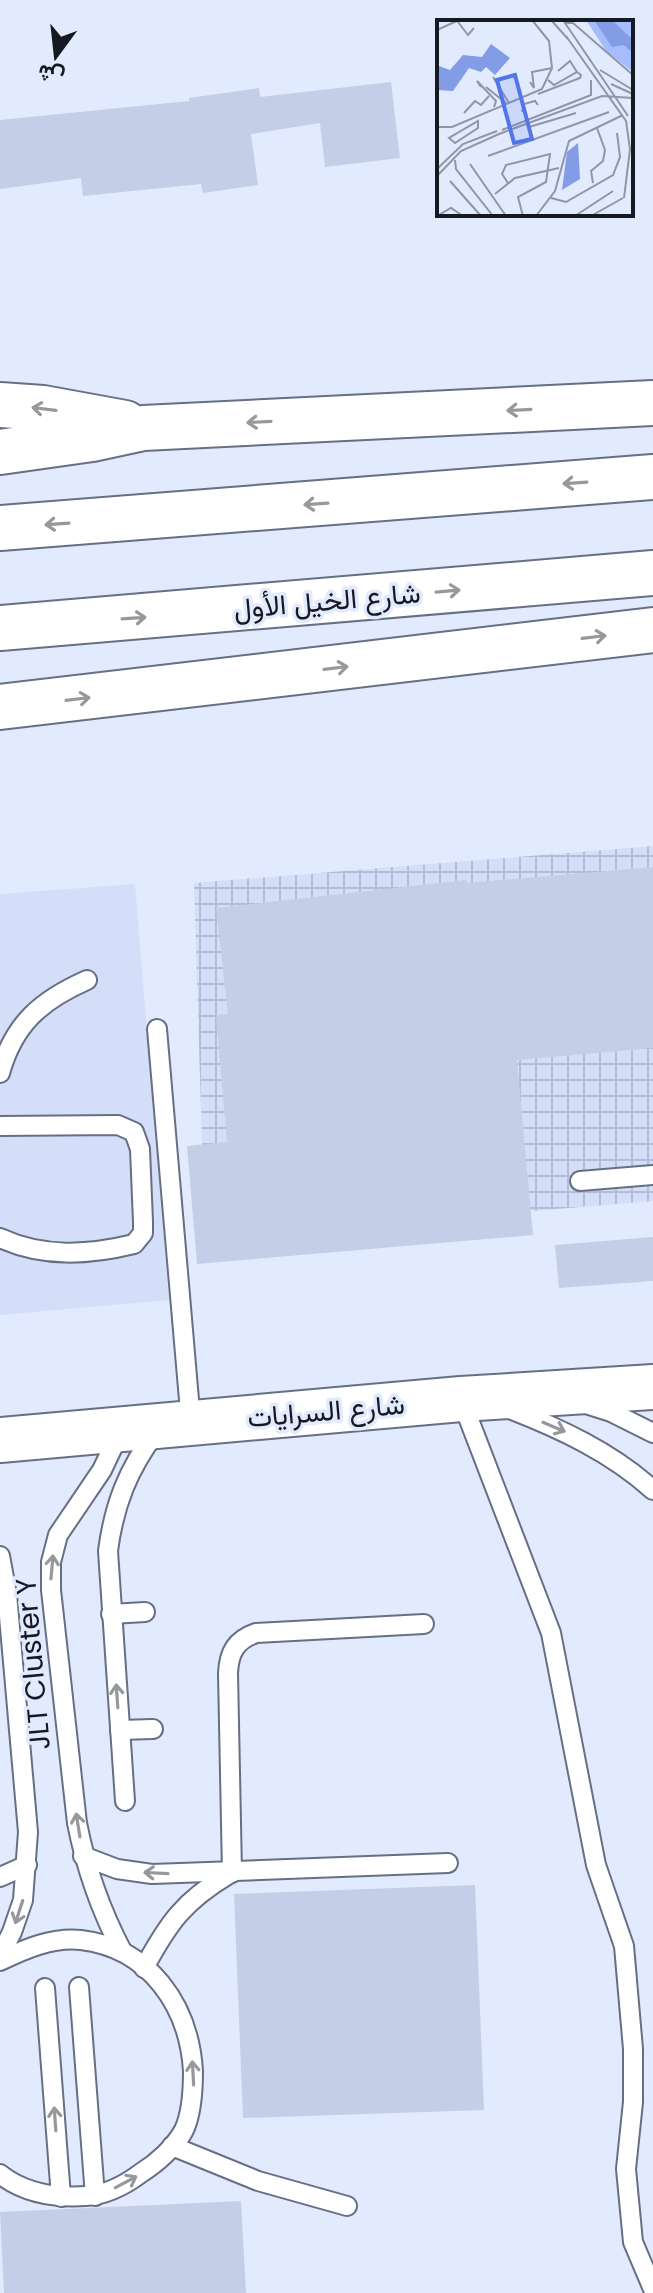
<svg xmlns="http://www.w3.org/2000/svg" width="653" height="2293" viewBox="0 0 653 2293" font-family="Poppins,Vazirmatn,sans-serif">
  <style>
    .built { fill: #d4def8 }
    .industrial { fill: url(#industrial-grid) }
    .building { fill: #c5cee7 }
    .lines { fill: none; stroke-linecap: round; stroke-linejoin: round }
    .service-casing { stroke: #666f84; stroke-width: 22 }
    .secondary-casing { stroke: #666f84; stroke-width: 48 }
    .service { stroke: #fff; stroke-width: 18 }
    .secondary { stroke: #fff; stroke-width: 44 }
    .oneway { stroke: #96989c }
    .labels { text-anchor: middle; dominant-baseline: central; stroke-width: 7; stroke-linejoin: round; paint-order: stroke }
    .street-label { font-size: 28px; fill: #161922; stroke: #e2eafe }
    .inset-road { fill: none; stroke: #9096a6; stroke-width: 2 }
    .view { fill: #5375ea; fill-opacity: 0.15; stroke: #5375ea; stroke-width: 4 }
    .inset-edge { fill: none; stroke: #161922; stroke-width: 4 }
  </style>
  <defs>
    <pattern id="industrial-grid" width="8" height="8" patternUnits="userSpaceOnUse" patternTransform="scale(2)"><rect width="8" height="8" fill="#d4def8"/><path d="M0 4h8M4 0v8" fill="none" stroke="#b5bed4"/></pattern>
  </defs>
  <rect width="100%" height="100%" fill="#e2eafe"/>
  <path class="built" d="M135 884 169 1300 0 1315V894Z"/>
  <path class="industrial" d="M653 846V1201L205 1238 194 883Z"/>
  <g class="building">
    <path d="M391 82 400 158 325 167 320 123 251 134 258 185 203 193 201 184 83 196 81 178 0 189V120L189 101V98L259 88 260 97Z"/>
    <path d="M653 867V1048L517 1060 533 1235 197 1264 187 1146 227 1142 216 1015 228 1014 216 908 466 880 467 883Z"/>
    <path d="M653 1237V1281L559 1288 555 1245Z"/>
    <path d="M475 1885 484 2110 243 2118 234 1894Z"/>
    <path d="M241 2201 246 2293H4L0 2212Z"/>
  </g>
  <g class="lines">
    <defs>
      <g id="service">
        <path d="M157 1029 191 1423"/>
        <path d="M0 1073C14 1023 42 1000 87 980"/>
        <path d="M0 1126 118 1125 134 1132 140 1149 143 1222V1233L134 1244C89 1255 43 1258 0 1238"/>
        <path d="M580 1181 653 1175"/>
        <path d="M461 1399 551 1633 596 1865 624 1946 633 2049V2102L626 2169 633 2242 653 2289"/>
        <path d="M589 1405 611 1412 653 1433"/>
        <path d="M507 1408C559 1428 611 1452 653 1490"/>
        <path d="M121 1430 102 1470 58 1535 51 1562V1590L77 1823C86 1869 100 1909 122 1951"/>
        <path d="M0 1556 7 1594 28 1832 23 1900 12 1932 0 1956"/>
        <path d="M111 1614 145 1612"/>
        <path d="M120 1730 153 1729"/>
        <path d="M125 1801 108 1551C114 1505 128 1469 156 1432"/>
        <path d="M83 1856 117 1869 152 1874 448 1863"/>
        <path d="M232 1873 228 1673C229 1652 236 1640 256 1633L424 1624"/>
        <path d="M0 1877 27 1865"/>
        <path d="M0 1961C25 1949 52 1937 81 1940 149 1948 189 2005 193 2071 193 2089 192 2113 184 2130 175 2147 157 2163 141 2173 125 2185 106 2195 86 2196 55 2198 25 2194 0 2174"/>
        <path d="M144 1968C169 1922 184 1901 229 1874"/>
        <path d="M79 1987 95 2196"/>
        <path d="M45 1988 61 2197"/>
        <path d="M172 2146 258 2181 347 2206"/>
      </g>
      <g id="secondary">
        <path d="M0 405 43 408 125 423"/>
        <path d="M0 452 92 439 143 428 653 403"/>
        <path d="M0 528 653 477"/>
        <path d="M0 628 653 573"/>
        <path d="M0 707 653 630"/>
        <path d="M0 1440 461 1399 653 1387"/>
      </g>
    </defs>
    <use href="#service" class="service-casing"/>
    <use href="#secondary" class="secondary-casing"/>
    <use href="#service" class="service"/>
    <use href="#secondary" class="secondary"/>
  </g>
  <defs><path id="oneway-shaft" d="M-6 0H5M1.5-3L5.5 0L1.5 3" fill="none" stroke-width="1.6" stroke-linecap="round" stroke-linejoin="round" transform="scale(2)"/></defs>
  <g class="oneway">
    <use href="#oneway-shaft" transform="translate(44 409) rotate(-173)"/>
    <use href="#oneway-shaft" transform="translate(519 410) rotate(177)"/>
    <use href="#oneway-shaft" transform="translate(259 422) rotate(177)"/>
    <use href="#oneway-shaft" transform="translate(575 483) rotate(176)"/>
    <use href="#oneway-shaft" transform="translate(316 504) rotate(176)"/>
    <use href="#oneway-shaft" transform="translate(57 524) rotate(176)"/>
    <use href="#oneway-shaft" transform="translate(448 591) rotate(-5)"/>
    <use href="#oneway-shaft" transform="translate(134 618) rotate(-4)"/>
    <use href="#oneway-shaft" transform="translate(594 637) rotate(-7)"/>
    <use href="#oneway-shaft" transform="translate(336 668) rotate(-7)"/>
    <use href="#oneway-shaft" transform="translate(78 699) rotate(-7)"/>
    <use href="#oneway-shaft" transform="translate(554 1427) rotate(23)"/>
    <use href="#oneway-shaft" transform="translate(52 1567) rotate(-85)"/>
    <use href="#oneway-shaft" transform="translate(117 1696) rotate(-94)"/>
    <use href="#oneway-shaft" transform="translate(78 1825) rotate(-99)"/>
    <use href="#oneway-shaft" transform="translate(156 1873) rotate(-177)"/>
    <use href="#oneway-shaft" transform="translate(19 1912) rotate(108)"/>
    <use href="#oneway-shaft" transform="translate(193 2073) rotate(-93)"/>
    <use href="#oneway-shaft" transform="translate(55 2119) rotate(-94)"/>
    <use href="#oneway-shaft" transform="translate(126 2182) rotate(-28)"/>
  </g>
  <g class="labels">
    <g class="street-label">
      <text transform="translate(327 601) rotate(-5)">شارع الخيل الأول</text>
      <text transform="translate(326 1411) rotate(-5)">شارع السرايات</text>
      <text transform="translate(33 1664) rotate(-95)">JLT Cluster Y</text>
    </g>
  </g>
  <g transform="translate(437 20)">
    <rect width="196" height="196" fill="#e2eafe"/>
    <path d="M149 0H196V52L169 31Z" fill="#a5bdfc"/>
    <path d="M157 0H175L196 20V33L187 25 175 27ZM54 24 73 38 58 55 49 47 44 52 32 48 16 71 0 70 2 46 13 50 26 35 45 37ZM141 123 143 159 125 170 130 132Z" fill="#829ce5"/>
    <path class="inset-road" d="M114 0 131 19M126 0 191 96M21 2 31 15 37 8M127 3H136L196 55M0 10 22 0M129 16 189 101 193 129 187 178M163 50 196 70M121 51 133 41 140 52M56 57 72 83M93 62 97 68 95 52 115 48M174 64 196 74M44 67 40 61 59 81 57 87M49 67 69 83M101 74 143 58 144 55 140 52 117 65 111 60M85 92 87 84 98 81 101 85M27 93 38 81 44 85 52 76M41 101V108L18 123 12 118ZM0 107H15L105 69 115 48 112 21 95 0M92 107 139 93M65 110 154 75V60M51 136 172 92M18 140 19 149 56 196M33 144 69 196M0 149 26 124 60 111M0 156 24 131 62 114 165 76 196 78M13 161 44 196M71 163 65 154 69 145 113 134 109 162 81 177 86 196M156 163 154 151 166 141 168 130 160 108M58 174 78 158 122 148M114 178 129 182 176 155 183 137 180 113M0 196 14 188 26 196M99 196 118 171 132 121 186 95M138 196 176 171M154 196 186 178"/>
    <path class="view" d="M78 55 95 119 77 123 60 60Z"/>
    <rect width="196" height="196" class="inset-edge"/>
  </g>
  <g transform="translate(56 56) rotate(195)" stroke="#e2eafe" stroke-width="6" paint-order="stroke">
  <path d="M0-6L14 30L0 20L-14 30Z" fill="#161922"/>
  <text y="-12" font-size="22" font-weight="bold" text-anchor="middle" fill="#161922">ش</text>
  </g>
</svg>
